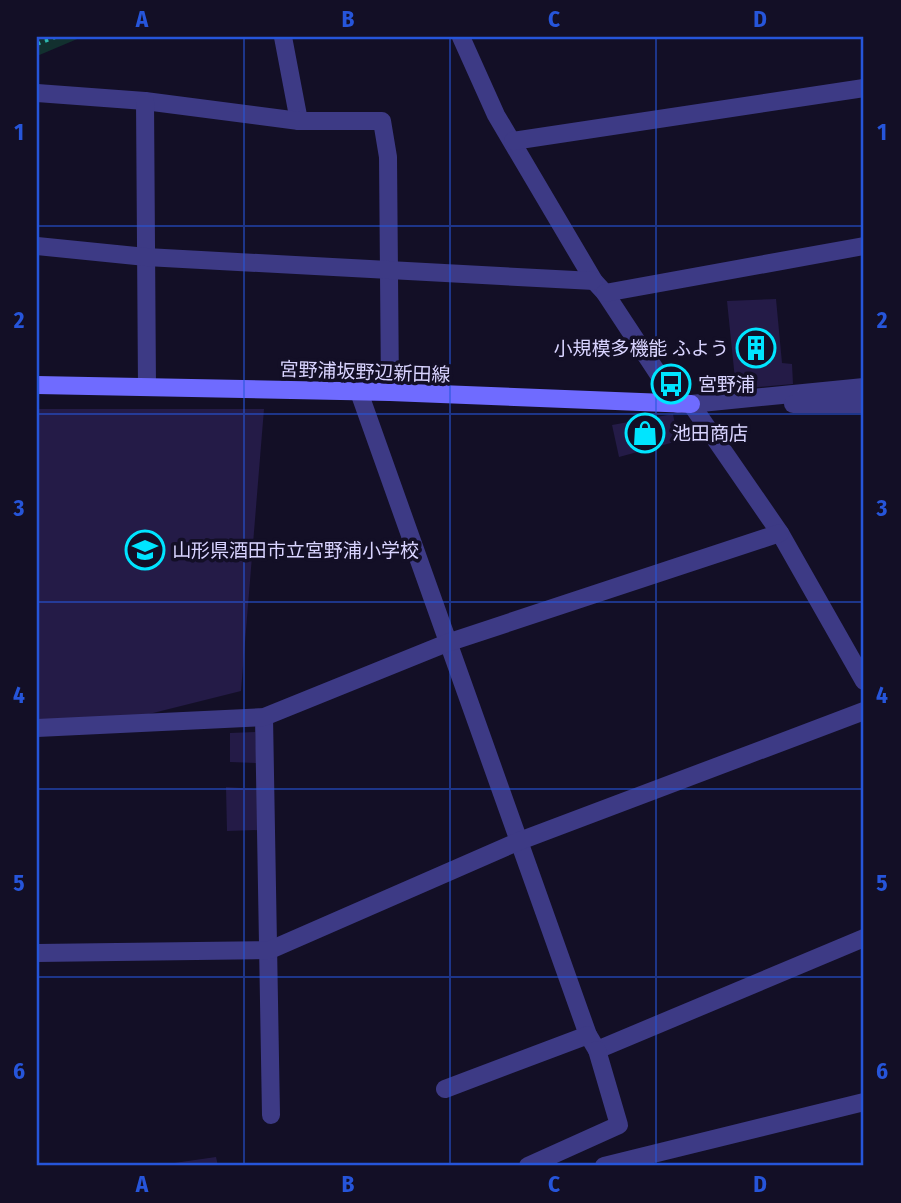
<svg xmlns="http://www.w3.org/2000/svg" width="901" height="1203" viewBox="0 0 901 1203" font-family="'Fira Sans Condensed','Noto Sans JP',sans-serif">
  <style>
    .green { fill: #12302f }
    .building { fill: #241b47 }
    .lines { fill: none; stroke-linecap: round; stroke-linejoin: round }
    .path { stroke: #2fb8b0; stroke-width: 3.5; stroke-dasharray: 3.5 5; stroke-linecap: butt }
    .street { stroke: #3d3a85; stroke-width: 18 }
    .secondary { stroke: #6f6bff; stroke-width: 18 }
    .grid { fill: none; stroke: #2655da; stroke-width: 2; stroke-opacity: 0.55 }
    .labels { text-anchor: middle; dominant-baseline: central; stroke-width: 7; stroke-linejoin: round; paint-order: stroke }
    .poi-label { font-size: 19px; fill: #d9d4ff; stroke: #130f26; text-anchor: start }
    .street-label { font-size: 19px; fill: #d9d4ff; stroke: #130f26 }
    .neatline { fill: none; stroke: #2655da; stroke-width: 2.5 }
    .grid-label { font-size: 23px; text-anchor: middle; font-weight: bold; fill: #2655da }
  </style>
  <rect width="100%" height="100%" fill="#130f26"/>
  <path class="green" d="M37 37H82L37 56Z"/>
  <g class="building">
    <path d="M776 299 782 363 792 364 793 384 736 389 727 301Z"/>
    <path d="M37 409H264L241 691 81 731 37 732Z"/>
    <path d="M673 414 678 441 619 457 612 425Z"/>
    <path d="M255 732 257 763 230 762V733Z"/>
    <path d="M226 787 258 789 260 830 227 831Z"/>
    <path d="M216 1157 218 1166H160V1165Z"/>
  </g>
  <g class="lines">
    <path class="path" d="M37 44 56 37"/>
    <g class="street">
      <path d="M283 37 299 121"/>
      <path d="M461 37 496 115 594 281 605 293 678 404"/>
      <path d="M37 93 145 101 299 121H382L388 157 390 392"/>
      <path d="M145 101 147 387"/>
      <path d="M513 141 864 88"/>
      <path d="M37 246 146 257 594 281"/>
      <path d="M605 293 864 246"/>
      <path d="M359 392 588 1035"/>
      <path d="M691 404 780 533 864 681"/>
      <path d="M691 404 864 387"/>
      <path d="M793 404H864"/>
      <path d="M264 717 271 1115"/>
      <path d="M37 728 264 717 447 643 780 533"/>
      <path d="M37 953 270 950 517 842 864 711"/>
      <path d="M445 1089 588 1035 597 1050 864 938"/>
      <path d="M528 1166 619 1125 597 1050"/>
      <path d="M604 1166 864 1102"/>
    </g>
    <path class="secondary" d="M37 385 390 392 691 404"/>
  </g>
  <path class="grid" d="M244 37V1166M450 37V1166M656 37V1166M37 226H864M37 414H864M37 602H864M37 789H864M37 977H864"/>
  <defs>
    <symbol id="building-ring" viewBox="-11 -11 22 22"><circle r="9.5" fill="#130f26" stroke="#00e5ff" stroke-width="1.5"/><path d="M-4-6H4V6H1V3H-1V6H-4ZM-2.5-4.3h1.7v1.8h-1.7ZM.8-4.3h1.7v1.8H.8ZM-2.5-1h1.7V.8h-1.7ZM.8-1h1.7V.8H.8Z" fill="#00e5ff"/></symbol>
    <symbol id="bus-ring" viewBox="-11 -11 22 22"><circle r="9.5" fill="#130f26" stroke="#00e5ff" stroke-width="1.5"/><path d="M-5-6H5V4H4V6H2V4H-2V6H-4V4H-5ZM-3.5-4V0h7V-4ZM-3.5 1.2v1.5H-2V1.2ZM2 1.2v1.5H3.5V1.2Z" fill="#00e5ff"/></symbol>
    <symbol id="shop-ring" viewBox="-11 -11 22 22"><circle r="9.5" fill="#130f26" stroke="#00e5ff" stroke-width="1.5"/><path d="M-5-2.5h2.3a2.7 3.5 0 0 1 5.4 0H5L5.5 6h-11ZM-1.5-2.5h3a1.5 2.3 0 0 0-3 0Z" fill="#00e5ff"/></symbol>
    <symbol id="school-ring" viewBox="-11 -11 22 22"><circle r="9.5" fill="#130f26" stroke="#00e5ff" stroke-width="1.5"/><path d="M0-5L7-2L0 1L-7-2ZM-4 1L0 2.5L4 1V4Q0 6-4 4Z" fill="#00e5ff"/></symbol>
  </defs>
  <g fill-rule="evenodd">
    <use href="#building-ring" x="734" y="326" width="44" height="44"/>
    <use href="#bus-ring" x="649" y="362" width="44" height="44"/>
    <use href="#shop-ring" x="623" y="411" width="44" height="44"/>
    <use href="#school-ring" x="123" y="528" width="44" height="44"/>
  </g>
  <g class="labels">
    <g class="poi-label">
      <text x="729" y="348" text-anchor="end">小規模多機能 ふよう</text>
      <text x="698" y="384">宮野浦</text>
      <text x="672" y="433">池田商店</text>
      <text x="172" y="550">山形県酒田市立宮野浦小学校</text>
    </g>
    <g class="street-label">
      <text transform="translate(365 372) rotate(2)">宮野浦坂野辺新田線</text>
    </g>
  </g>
  <rect width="901" height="1203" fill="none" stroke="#130f26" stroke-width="77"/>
  <rect x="38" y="38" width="824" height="1126" class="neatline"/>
  <g class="grid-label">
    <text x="142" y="27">A</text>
    <text x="348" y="27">B</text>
    <text x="554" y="27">C</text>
    <text x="760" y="27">D</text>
    <text x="19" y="140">1</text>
    <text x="882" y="140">1</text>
    <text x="19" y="328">2</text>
    <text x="882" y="328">2</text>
    <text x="19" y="516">3</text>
    <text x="882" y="516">3</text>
    <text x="19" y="703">4</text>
    <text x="882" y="703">4</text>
    <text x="19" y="891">5</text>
    <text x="882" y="891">5</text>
    <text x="19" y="1079">6</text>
    <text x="882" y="1079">6</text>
    <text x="142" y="1192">A</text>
    <text x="348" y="1192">B</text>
    <text x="554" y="1192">C</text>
    <text x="760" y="1192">D</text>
  </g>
</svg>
